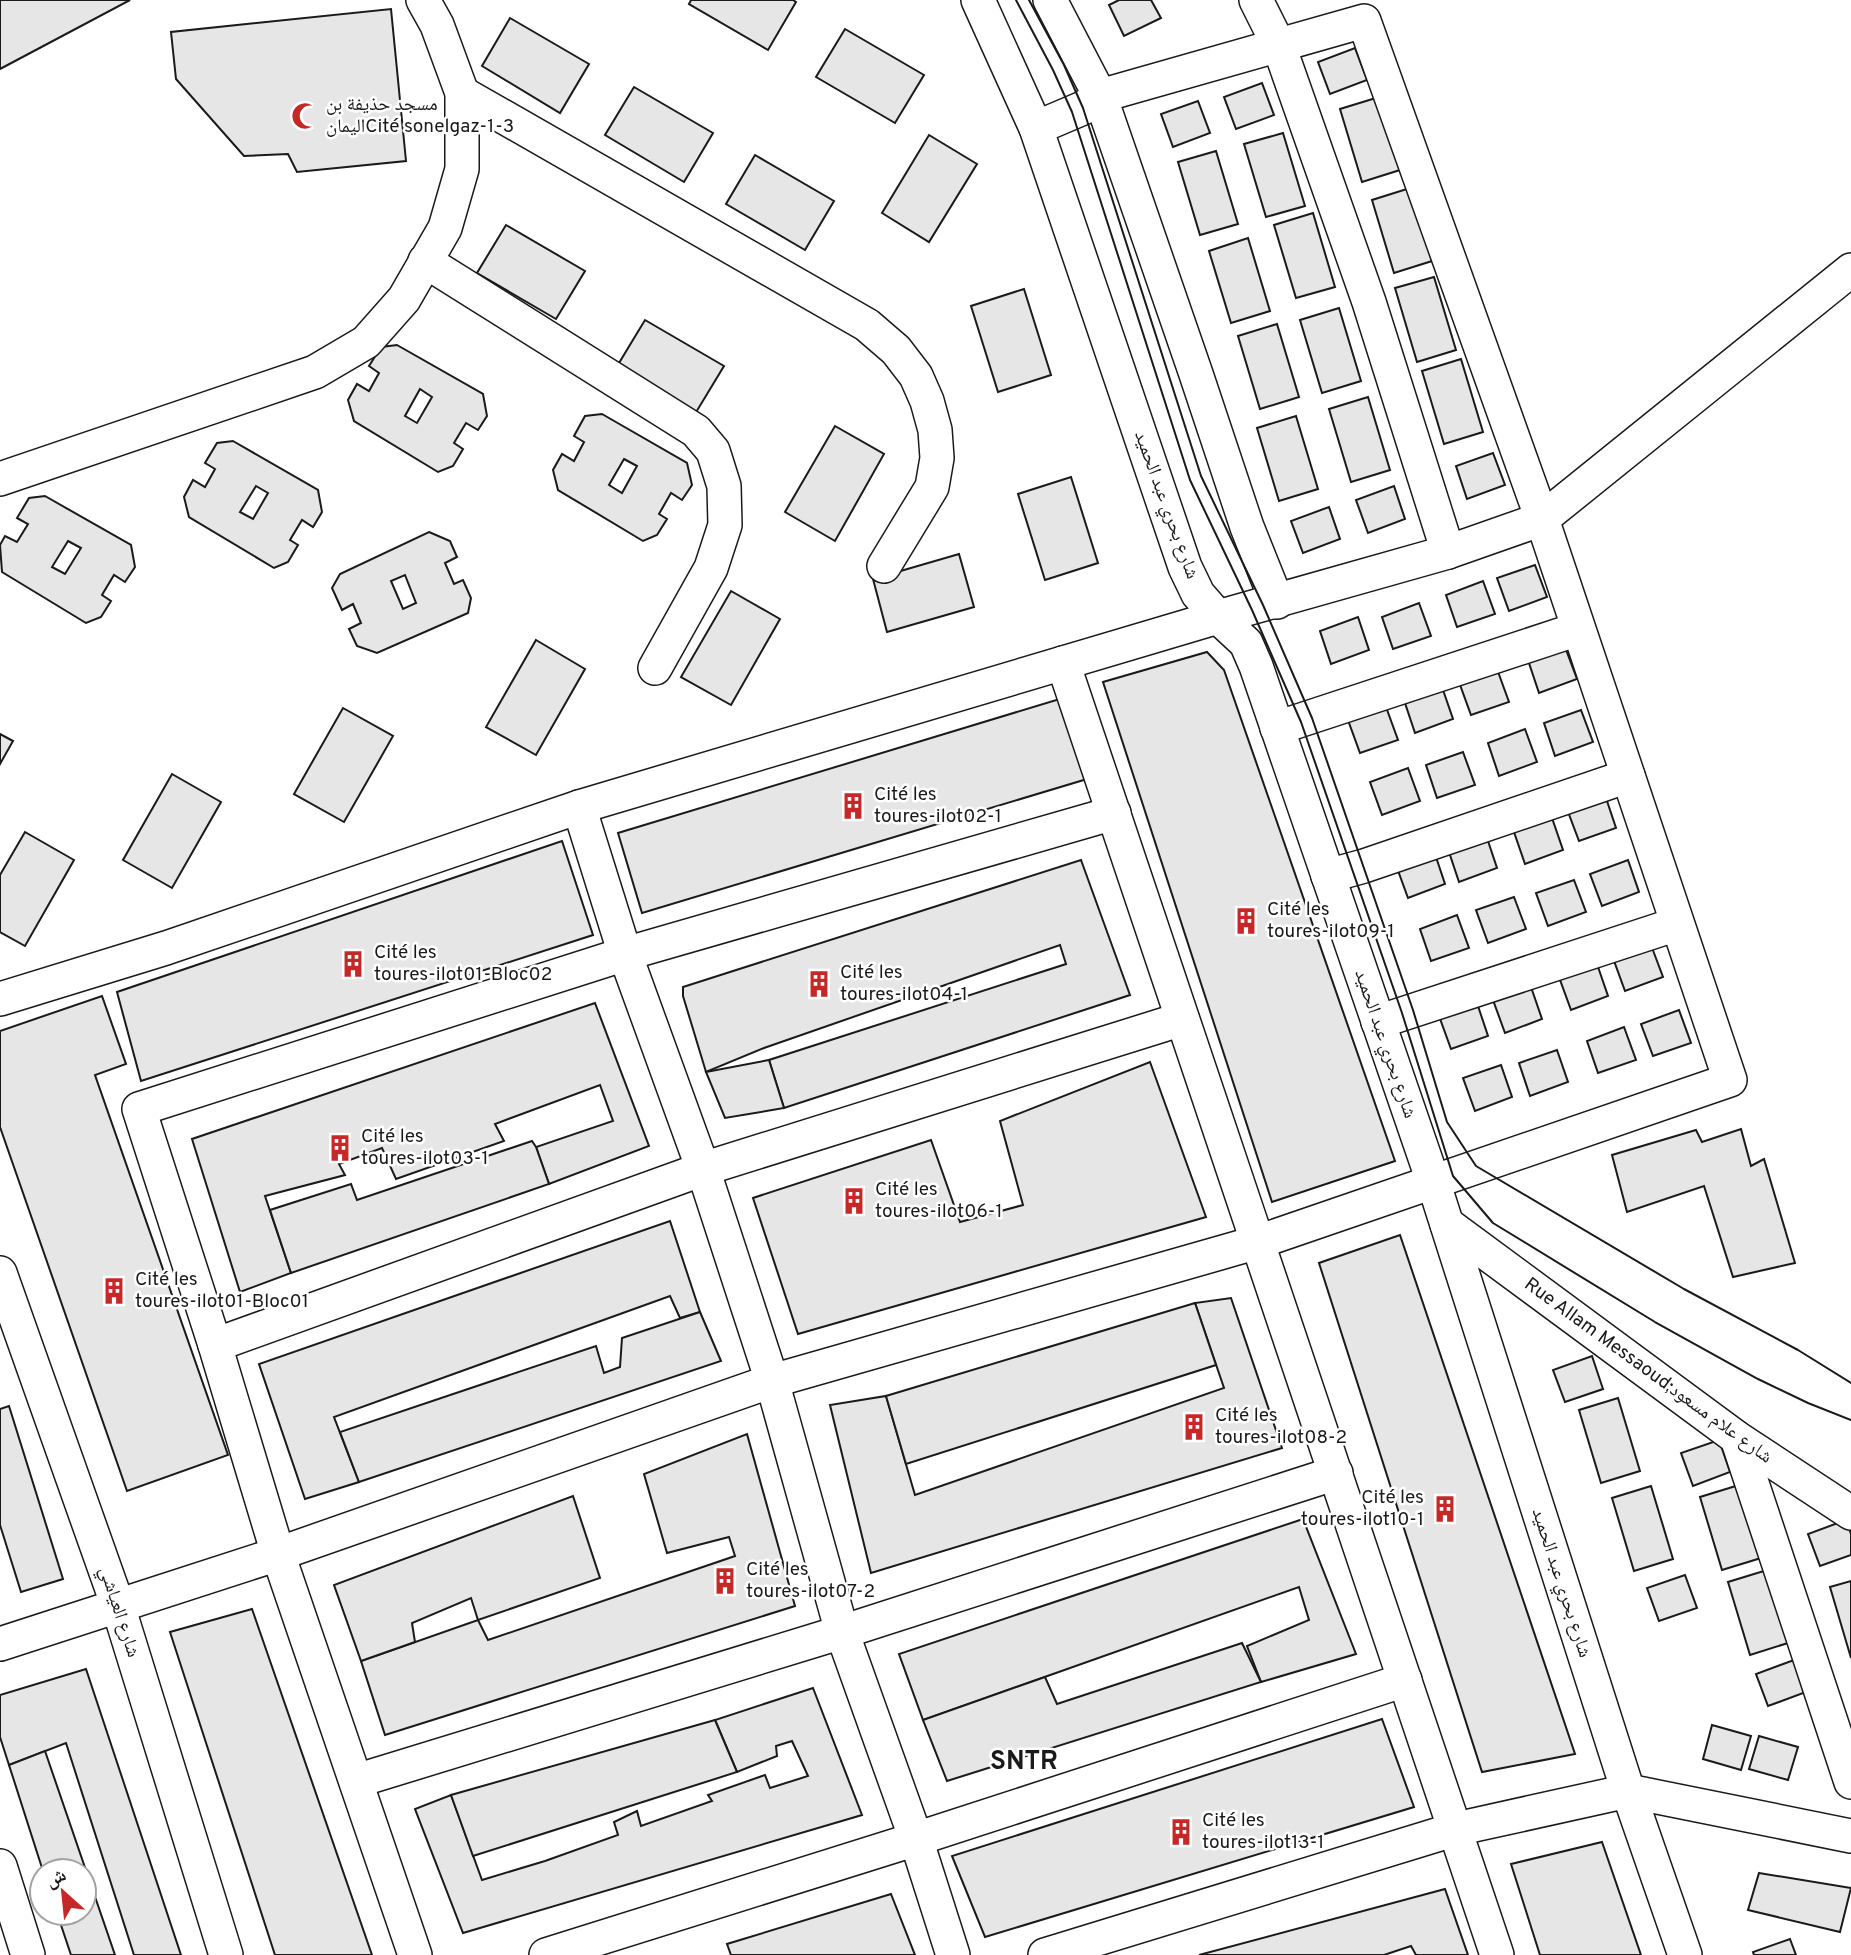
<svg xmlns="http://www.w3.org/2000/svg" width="1851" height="1955" viewBox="0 0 1851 1955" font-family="Overpass,'Noto Naskh Arabic',sans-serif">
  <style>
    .building { fill: #e6e6e6; stroke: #1a1a1a; stroke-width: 2; fill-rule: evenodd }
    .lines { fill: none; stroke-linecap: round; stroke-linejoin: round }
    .minor-casing { stroke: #1a1a1a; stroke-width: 36 }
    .minor { stroke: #fff; stroke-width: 33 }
    .tram { stroke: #1a1a1a; stroke-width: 2 }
    .labels { text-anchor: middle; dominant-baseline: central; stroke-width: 5; stroke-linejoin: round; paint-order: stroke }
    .poi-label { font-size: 19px; fill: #1a1a1a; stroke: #fff; text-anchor: start }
    .street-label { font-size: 19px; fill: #1a1a1a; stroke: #fff }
    .district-label { font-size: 26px; font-weight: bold; fill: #1a1a1a; stroke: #fff }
  </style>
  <rect width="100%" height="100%" fill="#fff"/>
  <g class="building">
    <path d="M0 0H130L0 69Z"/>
    <path d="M691 0H793L796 2 768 50 689 4Z"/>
    <path d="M1119 0H1151L1161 18 1124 36 1109 5Z"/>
    <path d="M391 9 406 161 297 172 288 154 244 156 176 79 171 32Z"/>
    <path d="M510 18 589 64 560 113 482 66Z"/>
    <path d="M845 29 924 75 895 123 816 77Z"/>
    <path d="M1355 48 1367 80 1330 94 1318 62Z"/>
    <path d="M1262 83 1274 115 1236 129 1224 97Z"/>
    <path d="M634 87 713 133 684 182 605 135Z"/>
    <path d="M1379 97 1400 170 1362 182 1340 109Z"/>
    <path d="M1198 101 1210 133 1173 147 1161 114Z"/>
    <path d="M1283 133 1305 206 1266 217 1244 144Z"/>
    <path d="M929 135 977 164 929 242 882 213Z"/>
    <path d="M1216 151 1238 224 1200 235 1178 162Z"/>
    <path d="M755 155 834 201 805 250 726 204Z"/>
    <path d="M1410 188 1432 261 1394 273 1372 200Z"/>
    <path d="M1313 213 1335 287 1296 298 1274 225Z"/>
    <path d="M506 225 585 271 556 319 477 273Z"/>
    <path d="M1248 238 1270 311 1231 323 1209 251Z"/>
    <path d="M1434 277 1456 350 1417 362 1395 288Z"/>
    <path d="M1024 289 1051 375 998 392 971 306Z"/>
    <path d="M1339 308 1361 381 1322 393 1300 320Z"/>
    <path d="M645 320 724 366 695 414 616 368Z"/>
    <path d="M1277 324 1299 397 1260 409 1238 336Z"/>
    <path d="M397 345 483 394 487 416 478 430 466 423 454 443 463 449 453 466 438 472 354 421 348 400 357 384 369 391 379 373 369 366 381 347ZM420 389 432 397 417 423 405 416Z"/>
    <path d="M1461 359 1483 432 1444 444 1422 371Z"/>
    <path d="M1368 397 1390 470 1351 482 1329 409Z"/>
    <path d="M602 414 687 463 692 485 682 500 671 493 659 514 667 519 657 535 643 541 558 490 553 470 562 454 574 461 584 442 574 436 585 416ZM624 459 637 466 622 493 609 485Z"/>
    <path d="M1296 416 1318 489 1279 501 1257 428Z"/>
    <path d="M835 426 884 454 835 541 785 512Z"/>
    <path d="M233 441 318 490 322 512 313 527 302 520 290 540 298 545 288 562 274 568 189 517 184 497 193 480 205 487 215 469 205 463 217 443ZM256 486 268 493 253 519 240 512Z"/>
    <path d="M1493 453 1505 485 1467 499 1456 466Z"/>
    <path d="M1071 477 1098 563 1045 580 1018 494Z"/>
    <path d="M1394 486 1405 519 1368 533 1356 500Z"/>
    <path d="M45 496 131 545 135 567 125 582 114 575 102 595 111 601 101 617 86 623 2 572 0 545 5 536 17 542 28 524 17 518 29 498ZM68 541 81 548 65 574 52 567Z"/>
    <path d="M1329 507 1340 539 1303 553 1291 521Z"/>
    <path d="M429 532 450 541 457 557 445 563 454 584 463 580 471 598 468 613 377 653 357 646 349 629 361 623 353 604 342 610 332 588 340 574ZM405 575 416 603 403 609 391 581Z"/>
    <path d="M959 554 974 607 887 632 873 579Z"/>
    <path d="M1535 565 1547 597 1509 611 1497 578Z"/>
    <path d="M1483 581 1495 614 1457 627 1446 595Z"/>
    <path d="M731 591 780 619 731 705 681 677Z"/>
    <path d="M1419 603 1431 636 1393 649 1382 617Z"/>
    <path d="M1358 617 1369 650 1331 664 1320 631Z"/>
    <path d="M536 640 585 669 536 755 486 727Z"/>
    <path d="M1565 647 1577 679 1539 693 1528 660Z"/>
    <path d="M1207 652 1224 670 1395 1161 1272 1202 1103 682Z"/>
    <path d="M1497 669 1509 702 1471 715 1459 682Z"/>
    <path d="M1442 687 1453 719 1415 733 1404 700Z"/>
    <path d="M1063 698 1087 779 642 913 618 833Z"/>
    <path d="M1386 707 1398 740 1360 753 1348 720Z"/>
    <path d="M343 708 393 736 344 822 294 794Z"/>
    <path d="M1581 710 1593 742 1555 756 1544 723Z"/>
    <path d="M1525 729 1537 762 1499 776 1488 743Z"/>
    <path d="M0 734 13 741 0 764Z"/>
    <path d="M1463 752 1475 785 1437 798 1426 765Z"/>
    <path d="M1408 768 1420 801 1382 815 1370 782Z"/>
    <path d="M172 774 221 802 172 888 123 860Z"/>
    <path d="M1605 795 1616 828 1579 841 1567 809Z"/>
    <path d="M1552 818 1563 850 1525 864 1514 832Z"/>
    <path d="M25 832 74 860 25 946 0 932V875Z"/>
    <path d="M1486 835 1497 868 1459 882 1448 849Z"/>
    <path d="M562 841 593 935 141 1081 117 992Z"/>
    <path d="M1434 851 1445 884 1408 898 1396 865Z"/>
    <path d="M1081 860 1130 995 784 1108 769 1060 1066 964 1060 945 764 1048 706 1072 683 996V987Z"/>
    <path d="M1628 860 1639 892 1602 906 1590 874Z"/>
    <path d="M1574 880 1586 912 1548 926 1536 893Z"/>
    <path d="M1514 897 1526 929 1488 943 1476 910Z"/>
    <path d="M1457 915 1469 948 1431 961 1420 929Z"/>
    <path d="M1651 945 1663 977 1625 991 1613 958Z"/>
    <path d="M1597 964 1608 996 1571 1010 1559 977Z"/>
    <path d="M1531 987 1542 1019 1505 1033 1493 1000Z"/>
    <path d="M102 996 126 1064 95 1075 228 1455 127 1491 0 1127V1031Z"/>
    <path d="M595 1003 649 1146 549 1184 536 1147 613 1121 600 1085 495 1124 504 1141 396 1179 382 1148 339 1164 345 1175 265 1196 291 1273 240 1292 192 1139Z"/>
    <path d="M1477 1003 1488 1036 1451 1049 1439 1016Z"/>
    <path d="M1679 1010 1691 1043 1653 1056 1641 1024Z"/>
    <path d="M1624 1027 1636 1060 1598 1073 1587 1041Z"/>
    <path d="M1557 1050 1568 1082 1530 1096 1519 1063Z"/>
    <path d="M769 1060 784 1108 725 1118 706 1072Z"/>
    <path d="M1150 1062 1206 1217 798 1334 753 1198 931 1140 960 1222 1023 1205 1000 1121Z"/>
    <path d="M1501 1065 1512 1097 1475 1111 1463 1078Z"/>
    <path d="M1741 1129 1751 1166 1764 1159 1795 1263 1733 1277 1704 1186 1627 1212 1612 1155 1696 1130 1702 1142Z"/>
    <path d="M532 1141 536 1147 549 1184 291 1273 270 1210 351 1184 357 1200Z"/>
    <path d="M670 1221 700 1312 680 1318 670 1296 334 1417 359 1482 305 1499 259 1364Z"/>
    <path d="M1400 1235 1575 1754 1482 1772 1319 1263Z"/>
    <path d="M1231 1298 1282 1448 871 1573 830 1405 886 1396 915 1495 1224 1388 1195 1303Z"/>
    <path d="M1195 1303 1216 1365 906 1464 886 1396Z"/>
    <path d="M700 1312 721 1361 359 1482 340 1432 596 1346 604 1373 620 1367 622 1338Z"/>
    <path d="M1592 1356 1603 1389 1565 1402 1553 1370Z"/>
    <path d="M1618 1398 1640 1471 1601 1483 1579 1410Z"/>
    <path d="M9 1406 63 1579 21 1592 0 1525V1409Z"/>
    <path d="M747 1434 795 1606 385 1735 361 1661 478 1620 488 1640 735 1556 729 1537 667 1553 644 1474Z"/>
    <path d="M1719 1440 1730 1472 1693 1486 1681 1453Z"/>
    <path d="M1739 1485 1761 1558 1722 1570 1700 1497Z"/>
    <path d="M1651 1486 1673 1559 1634 1571 1612 1498Z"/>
    <path d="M573 1496 600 1578 478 1620 471 1598 412 1623 415 1642 361 1661 334 1585Z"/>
    <path d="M1303 1519 1356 1654 1261 1682 1247 1646 1309 1620 1299 1587 923 1720 899 1654Z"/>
    <path d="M1846 1520 1851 1534V1555L1820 1566 1808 1534Z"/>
    <path d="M1767 1570 1788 1643 1750 1655 1728 1582Z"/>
    <path d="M1685 1575 1697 1608 1659 1621 1647 1588Z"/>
    <path d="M1851 1581V1658L1830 1587Z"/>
    <path d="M252 1609 372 1955H275L170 1632Z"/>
    <path d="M1242 1643 1261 1682 947 1781 923 1720 1045 1677 1057 1704Z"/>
    <path d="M1794 1660 1806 1692 1768 1706 1756 1674Z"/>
    <path d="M86 1669 181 1955H134L66 1743 9 1765 0 1737V1695Z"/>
    <path d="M813 1688 862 1815 463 1933 415 1809 451 1795 482 1880 545 1861 618 1835 614 1822 637 1811 641 1826 712 1801 708 1795 765 1775 770 1788 808 1776 792 1741 776 1746 777 1756 737 1772 715 1720Z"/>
    <path d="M1382 1719 1414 1807 985 1937 952 1856Z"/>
    <path d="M715 1720 737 1772 473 1856 451 1795Z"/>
    <path d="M1712 1725 1751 1736 1741 1770 1703 1759Z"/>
    <path d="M1759 1736 1798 1747 1788 1780 1749 1769Z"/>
    <path d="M45 1751 115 1955H71L57 1913H84V1871H43L9 1765Z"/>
    <path d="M1602 1842 1641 1955H1540L1511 1864Z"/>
    <path d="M1759 1873 1851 1888 1840 1932 1748 1910Z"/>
    <path d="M1445 1889 1468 1955H1416L1411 1946 1384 1955H1199Z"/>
    <path d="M891 1894 915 1955H731L727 1944Z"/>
    <path d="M1790 1939 1796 1955H1754L1753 1952Z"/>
  </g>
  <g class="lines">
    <defs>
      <g id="minor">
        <path d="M978 0 1036 128 1185 567 1198 594 1218 617 1246 643 1256 666 1433 1181 1628 1791 1685 1955"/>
        <path d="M1050 0 1100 96 1196 374 1247 527 1277 602"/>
        <path d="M1256 0 1279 46 1369 302 1448 552"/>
        <path d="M462 93 867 325 896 350 916 376 927 401 935 430 937 458 932 487 884 566"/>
        <path d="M425 261 696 431 713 451 724 486 725 525 711 568 655 668"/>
        <path d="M0 479 315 372 366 342 404 299 445 228 462 169V93L437 25 423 0"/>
        <path d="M1063 663 1497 1955"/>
        <path d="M1277 728 1578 629"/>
        <path d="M579 807 625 954 703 1169 772 1381 842 1632 916 1839 953 1955"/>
        <path d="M1328 876 1364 866 1628 776"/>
        <path d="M0 999 166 948 579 807 1218 617 1448 552 1542 519 1851 270"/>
        <path d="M1378 1022 1677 924"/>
        <path d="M1447 1224 1737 1438 1851 1513"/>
        <path d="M0 1273 118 1606 226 1955"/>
        <path d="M215 1345 703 1169 1182 1019"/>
        <path d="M1737 1438 1851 1782"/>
        <path d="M0 1644 278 1554 772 1381 1258 1242 1730 1080 1542 519 1364 21 1100 96 1083 108 1036 128"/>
        <path d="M356 1781 842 1632 1336 1473"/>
        <path d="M0 1866 28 1955"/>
        <path d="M415 1955 278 1554 215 1345 139 1109 625 954 1114 813"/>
        <path d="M546 1955 916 1839 1405 1680"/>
        <path d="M1045 1955 1456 1829 1628 1791 1851 1836"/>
      </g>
    </defs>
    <use href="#minor" class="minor-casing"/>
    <use href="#minor" class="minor"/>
    <g class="tram">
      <path d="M1016 0 1053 70 1072 112 1190 480 1252 610 1301 722 1402 1013 1453 1176 1493 1223 1655 1322 1758 1379 1808 1403 1851 1420"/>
      <path d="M1029 0 1064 65 1083 108 1201 476 1263 605 1312 718 1413 1010 1447 1122 1476 1166 1684 1289 1798 1350 1851 1383"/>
    </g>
  </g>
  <defs>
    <symbol id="mosque-bare" viewBox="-9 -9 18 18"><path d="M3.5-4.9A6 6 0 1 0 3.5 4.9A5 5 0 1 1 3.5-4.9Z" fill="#c62828" stroke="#fff" stroke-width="2.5" paint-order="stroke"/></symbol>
    <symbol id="building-bare" viewBox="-9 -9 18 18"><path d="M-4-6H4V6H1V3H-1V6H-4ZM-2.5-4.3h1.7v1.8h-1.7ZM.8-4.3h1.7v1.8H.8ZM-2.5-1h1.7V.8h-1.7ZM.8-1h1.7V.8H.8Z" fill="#c62828" stroke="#fff" stroke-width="2.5" paint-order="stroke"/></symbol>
  </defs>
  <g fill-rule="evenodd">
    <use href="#mosque-bare" x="286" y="97" width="38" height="38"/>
    <use href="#building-bare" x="834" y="787" width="38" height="38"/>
    <use href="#building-bare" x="1227" y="902" width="38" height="38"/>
    <use href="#building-bare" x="334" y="945" width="38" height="38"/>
    <use href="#building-bare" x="800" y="965" width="38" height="38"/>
    <use href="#building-bare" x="321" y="1129" width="38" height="38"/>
    <use href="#building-bare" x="835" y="1182" width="38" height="38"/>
    <use href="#building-bare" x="95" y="1272" width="38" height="38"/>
    <use href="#building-bare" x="1175" y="1408" width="38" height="38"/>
    <use href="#building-bare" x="1426" y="1490" width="38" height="38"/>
    <use href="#building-bare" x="706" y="1562" width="38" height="38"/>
    <use href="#building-bare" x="1162" y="1813" width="38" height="38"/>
  </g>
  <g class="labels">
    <g class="poi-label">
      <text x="326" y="105">مسجد حذيفة بن<tspan x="326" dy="22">اليمانCité sonelgaz-1-3</tspan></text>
      <text x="874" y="795">Cité les<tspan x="874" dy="22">toures-ilot02-1</tspan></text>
      <text x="1267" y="910">Cité les<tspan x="1267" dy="22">toures-ilot09-1</tspan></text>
      <text x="374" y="953">Cité les<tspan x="374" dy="22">toures-ilot01-Bloc02</tspan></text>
      <text x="840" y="973">Cité les<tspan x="840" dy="22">toures-ilot04-1</tspan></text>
      <text x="361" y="1137">Cité les<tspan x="361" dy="22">toures-ilot03-1</tspan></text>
      <text x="875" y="1190">Cité les<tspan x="875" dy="22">toures-ilot06-1</tspan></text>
      <text x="135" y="1280">Cité les<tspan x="135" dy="22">toures-ilot01-Bloc01</tspan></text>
      <text x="1215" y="1416">Cité les<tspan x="1215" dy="22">toures-ilot08-2</tspan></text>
      <text x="1424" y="1498" text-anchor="end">Cité les<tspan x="1424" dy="22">toures-ilot10-1</tspan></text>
      <text x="746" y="1570">Cité les<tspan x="746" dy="22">toures-ilot07-2</tspan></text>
      <text x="1202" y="1821">Cité les<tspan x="1202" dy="22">toures-ilot13-1</tspan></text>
    </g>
    <g class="street-label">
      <text transform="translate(1166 505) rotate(70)">شارع بحري عبد الحميد</text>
      <text transform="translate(1385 1044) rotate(71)">شارع بحري عبد الحميد</text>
      <text transform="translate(1648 1371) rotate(36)">Rue Allam Messaoud;شارع علام مسعود</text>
      <text transform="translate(1561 1583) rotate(72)">شارع بحري عبد الحميد</text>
      <text transform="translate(119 1612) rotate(72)">شارع العياشي</text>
    </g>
    <g class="district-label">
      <text x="1024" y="1762">SNTR</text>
    </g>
  </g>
  <g transform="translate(63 1892) rotate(333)"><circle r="33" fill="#ffffff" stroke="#a3a3a3" stroke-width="2"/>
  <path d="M0-5L12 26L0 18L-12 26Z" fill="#c62828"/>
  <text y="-10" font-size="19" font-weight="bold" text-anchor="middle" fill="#1a1a1a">ش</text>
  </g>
</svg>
